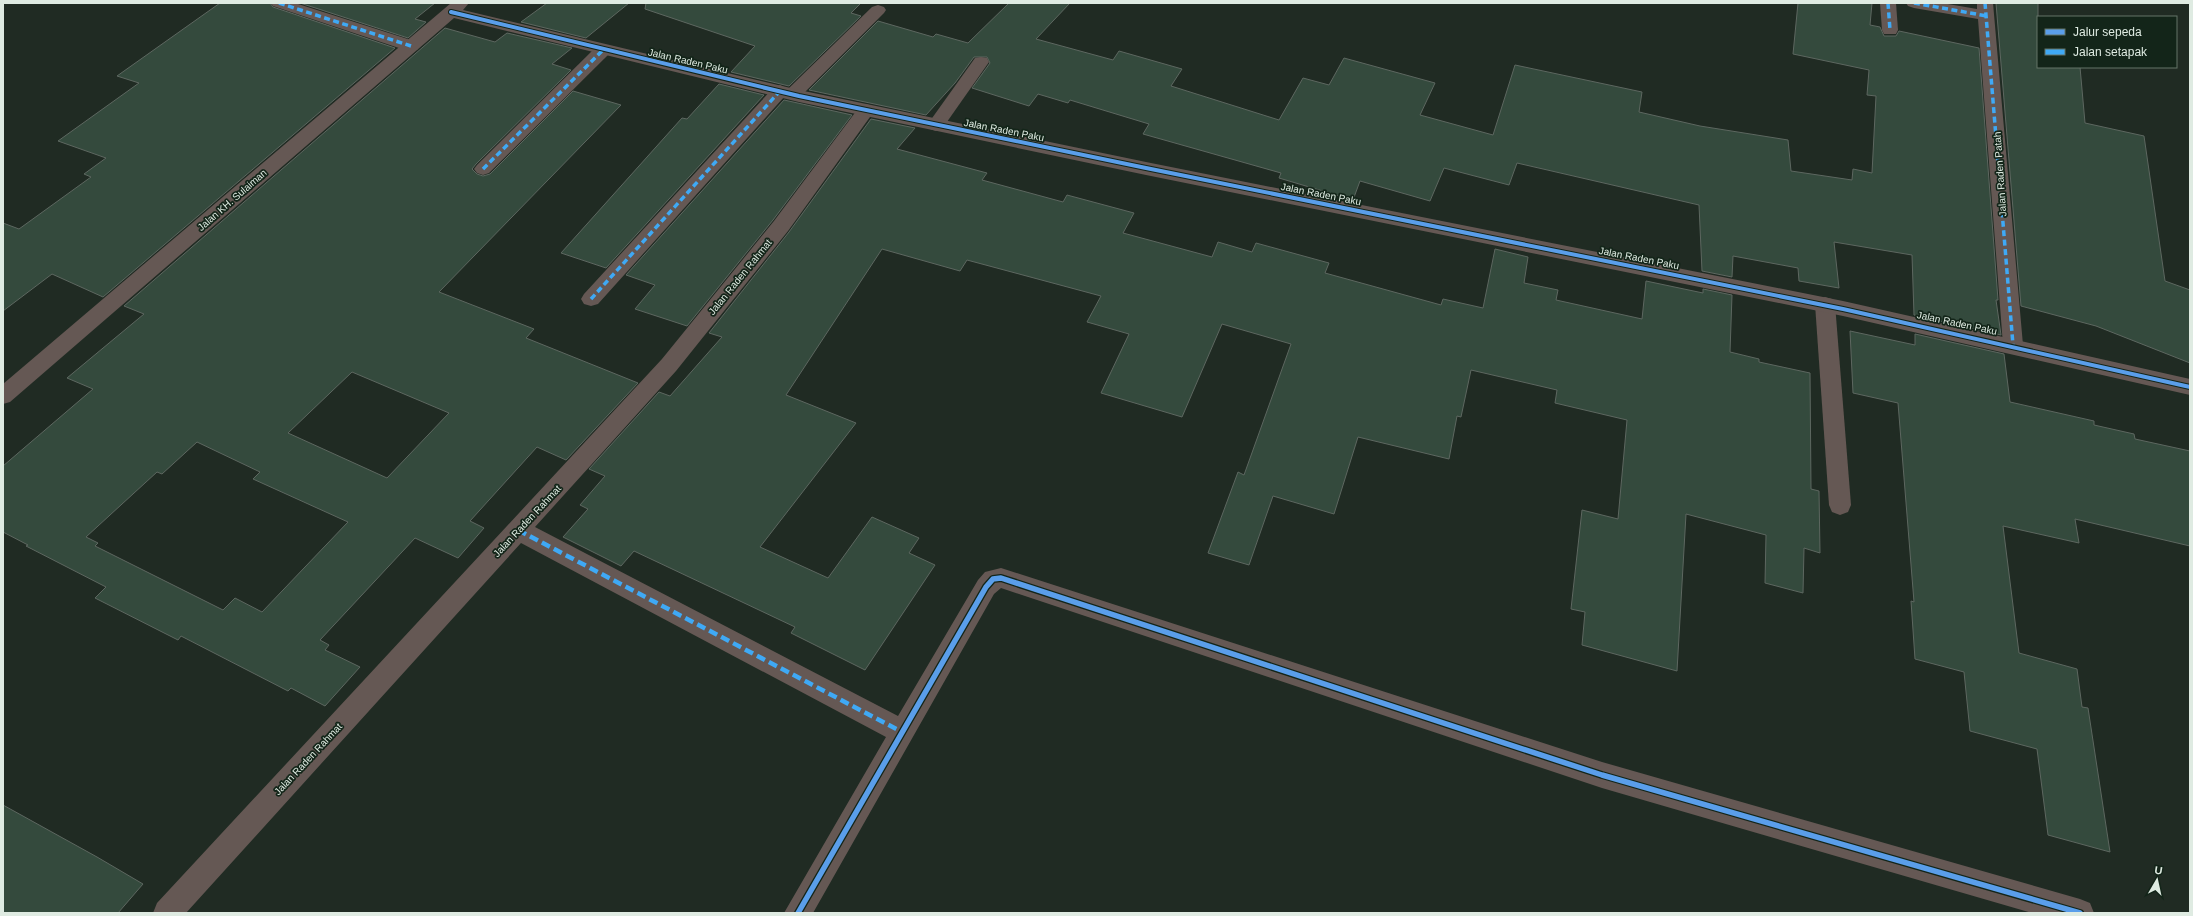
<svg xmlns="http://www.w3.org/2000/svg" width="2193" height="916" viewBox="0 0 2193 916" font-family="Helvetica,sans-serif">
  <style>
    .building { fill: #344a3d; stroke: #5d6760; fill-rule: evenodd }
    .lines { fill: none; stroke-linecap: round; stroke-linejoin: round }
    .service { fill: #655854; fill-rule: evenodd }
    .minor { fill: #655854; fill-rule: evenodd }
    .tertiary { fill: #655854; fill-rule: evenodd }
    .quiet-far1 { stroke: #3fa9f5; stroke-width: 3.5; stroke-dasharray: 6 3.5; stroke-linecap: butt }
    .quiet { stroke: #3fa9f5; stroke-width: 4.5; stroke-dasharray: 9 4.5; stroke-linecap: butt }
    .cycleway-far1-casing { stroke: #132519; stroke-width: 6 }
    .cycleway-casing { stroke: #132519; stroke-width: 8 }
    .cycleway-far1 { stroke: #5a9eea; stroke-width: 4 }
    .cycleway { stroke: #5a9eea; stroke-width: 5.5 }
    .labels { text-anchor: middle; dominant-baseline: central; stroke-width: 3.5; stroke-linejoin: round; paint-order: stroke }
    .street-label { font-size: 10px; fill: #dfebe2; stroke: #132519 }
  </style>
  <rect width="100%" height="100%" fill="#202b23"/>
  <g class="building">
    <path d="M220 3H270L273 7 395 48 103 297 52 274 3 311V223L19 229 91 177 84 174 106 158 58 141 139 83 117 76Z"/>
    <path d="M300 3H435L415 19 426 22 408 38Z"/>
    <path d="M547 3H629L586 38 521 22Z"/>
    <path d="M646 3H861L851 13 861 16 789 86 731 72 755 46 645 9Z"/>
    <path d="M1009 3H1070L1036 39 1113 60 1119 51 1182 69 1171 86 1279 120 1303 78 1329 85 1344 58 1435 83 1420 115 1493 135 1515 65 1642 92 1639 112 1700 126 1788 140 1791 171 1852 180 1853 169 1872 173 1876 96 1867 95 1869 70 1793 54 1798 3H1872L1870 25 1880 27 1884 36H1896L1899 31 1979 48 1998 300H1996L2001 335 1914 315 1912 255 1834 242 1839 288 1799 281 1798 268 1733 256 1732 277 1702 271 1699 205 1517 163 1509 185 1444 168 1430 201 1360 181 1353 200 1279 178 1281 173 1143 134 1149 124 1070 100 1068 103 1038 94 1029 106 972 88 990 63 987 57H974L955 83 926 115 809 90 878 21 933 37 936 34 968 43Z"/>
    <path d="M1996 3H2038V67H2080L2085 123 2144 136 2165 281 2190 290V363L2096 326 2021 306Z"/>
    <path d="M445 28 495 42 507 33 572 48 552 64 571 70 476 164 472 169 477 174 483 176 490 174 573 91 621 105 439 292 534 329 526 338 638 383 566 460 537 447 470 521 484 528 458 558 415 538 320 640 329 645 325 650 360 667 325 706 291 688 288 691 181 636 178 640 95 598 106 587 26 546 28 545 3 532V466L93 389 67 378 144 314 124 306ZM352 372 449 413 387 478 288 433ZM197 442 260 472 253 479 348 522 262 612 235 598 223 610 95 546 98 543 86 537 157 472 162 474Z"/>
    <path d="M719 84 764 95 606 268 561 253 682 118 687 119Z"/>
    <path d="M784 100 852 115 773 220 687 326 635 309 655 285 626 275Z"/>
    <path d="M871 119 915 128 897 149 987 173 982 180 1063 202 1067 195 1134 213 1123 233 1212 257 1218 242 1252 252 1256 243 1329 263 1325 273 1441 305 1443 299 1483 308 1495 249 1528 257 1524 283 1558 290 1556 300 1642 319 1646 281 1703 293V289L1732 295 1730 352 1759 359V362L1810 373 1811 489 1819 491 1820 553 1804 548 1803 593 1765 583 1766 535 1686 514 1677 671 1582 645 1585 612 1571 609 1582 510 1618 519 1627 420 1555 403 1557 390 1471 370 1461 417 1457 416 1449 459 1358 437 1334 514 1273 496 1249 565 1208 553 1238 472 1244 475 1291 344 1222 324 1182 417 1101 393 1129 334 1087 322 1101 296 967 260 960 271 882 249 786 395 856 423 760 547 828 578 872 517 919 538 909 553 935 565 865 670 791 633 795 627 634 551 621 566 563 537 588 509 580 505 605 476 589 469 659 392 670 396 722 337 709 333 789 232Z"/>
    <path d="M1850 331 1915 345V334L2004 354 2010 402 2094 421V425L2134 434 2135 439 2190 451V546L2075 519 2079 543 2003 526 2019 653 2077 669 2082 707 2088 708 2110 852 2048 835 2037 749 1970 731 1964 672 1915 659 1911 601 1914 602 1898 403 1853 393Z"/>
    <path d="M3 805 97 857 143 884 118 913H3Z"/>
  </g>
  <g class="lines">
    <path class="service" d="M981 57 987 58 989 62 942 129 936 131 930 129 928 125 930 121 975 58Z"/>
    <g class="minor">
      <path d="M271 3H295L417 42 419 46 417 50H405L273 6Z"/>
      <path d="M1880 3H1896L1898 30 1896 34H1884L1882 30Z"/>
      <path d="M1906 3H1942L1977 9V3H1993L2023 345 2020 351 2013 353 2006 351 2003 345 1978 19 1914 8 1908 6Z"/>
      <path d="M878 5 884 7 886 10 884 13 799 98 793 100 785 96 598 304 591 306 584 304 581 299 584 294 774 87 780 85 788 89 872 7Z"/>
      <path d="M603 45 609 46 611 50 609 54 489 173 483 175 477 173 474 169 477 165 597 46Z"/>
      <path d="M866 104 872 106 875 110 788 231 676 371 535 527 898 716 978 580 985 572 1001 568 1602 762 2080 899 2090 903 2094 913H2032L1602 788 1001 588 994 594 813 913H784L886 737 521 543 186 913H153L157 903 662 359 774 221 860 106Z"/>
      <path d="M1825 297 1832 299 1835 304 1851 505 1848 512 1840 515 1832 512 1829 505 1815 304 1818 299Z"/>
    </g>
    <path class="tertiary" d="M451 3H469L463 10 799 90 1146 162 1843 301 2190 379V395L1843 316 1146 175 799 102 454 18 10 402 3 404V384Z"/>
    <g class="quiet-far1">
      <path d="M279 3 411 46"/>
      <path d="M1888 3 1890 30"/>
      <path d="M1914 3 1987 16"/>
      <path d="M1985 3 2013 345"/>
      <path d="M483 169 603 50"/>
      <path d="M591 299 780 91"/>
    </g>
    <path class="quiet" d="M518 530 902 732"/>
    <defs>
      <path id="cycleway-far1" d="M451 12 799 96 1146 168 1843 309 2190 387"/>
      <path id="cycleway" d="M798 913 986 587 993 579 1001 578 1602 775 2080 913"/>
    </defs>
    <use href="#cycleway-far1" class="cycleway-far1-casing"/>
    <use href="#cycleway" class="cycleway-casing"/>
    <use href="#cycleway-far1" class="cycleway-far1"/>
    <use href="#cycleway" class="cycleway"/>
  </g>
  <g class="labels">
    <g class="street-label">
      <text transform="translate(688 61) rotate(13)">Jalan Raden Paku</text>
      <text transform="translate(1004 130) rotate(11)">Jalan Raden Paku</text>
      <text transform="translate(2000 174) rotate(-94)">Jalan Raden Patah</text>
      <text transform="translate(1321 194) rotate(11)">Jalan Raden Paku</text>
      <text transform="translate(232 200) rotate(-41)">Jalan KH. Sulaiman</text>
      <text transform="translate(1639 258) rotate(11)">Jalan Raden Paku</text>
      <text transform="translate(740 277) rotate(-51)">Jalan Raden Rahmat</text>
      <text transform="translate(1957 323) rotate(12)">Jalan Raden Paku</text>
      <text transform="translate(527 521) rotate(-47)">Jalan Raden Rahmat</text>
      <text transform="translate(308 759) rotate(-47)">Jalan Raden Rahmat</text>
    </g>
  </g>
  <rect width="2193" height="916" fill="none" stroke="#dfebe2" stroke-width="8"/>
  <rect x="2037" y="16" width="140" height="52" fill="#132519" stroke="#657469"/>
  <rect x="2045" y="29" width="20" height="6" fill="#5a9eea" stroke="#657469"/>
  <text x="2073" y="36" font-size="12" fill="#dfebe2">Jalur sepeda</text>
  <rect x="2045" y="49" width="20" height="6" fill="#3fa9f5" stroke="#657469"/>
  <text x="2073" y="56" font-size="12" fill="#dfebe2">Jalan setapak</text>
  <g transform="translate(2157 880) rotate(9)" stroke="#132519" stroke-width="3" paint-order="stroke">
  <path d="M0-3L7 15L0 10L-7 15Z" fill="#dfebe2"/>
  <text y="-6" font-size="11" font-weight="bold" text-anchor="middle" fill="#dfebe2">U</text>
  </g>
</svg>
